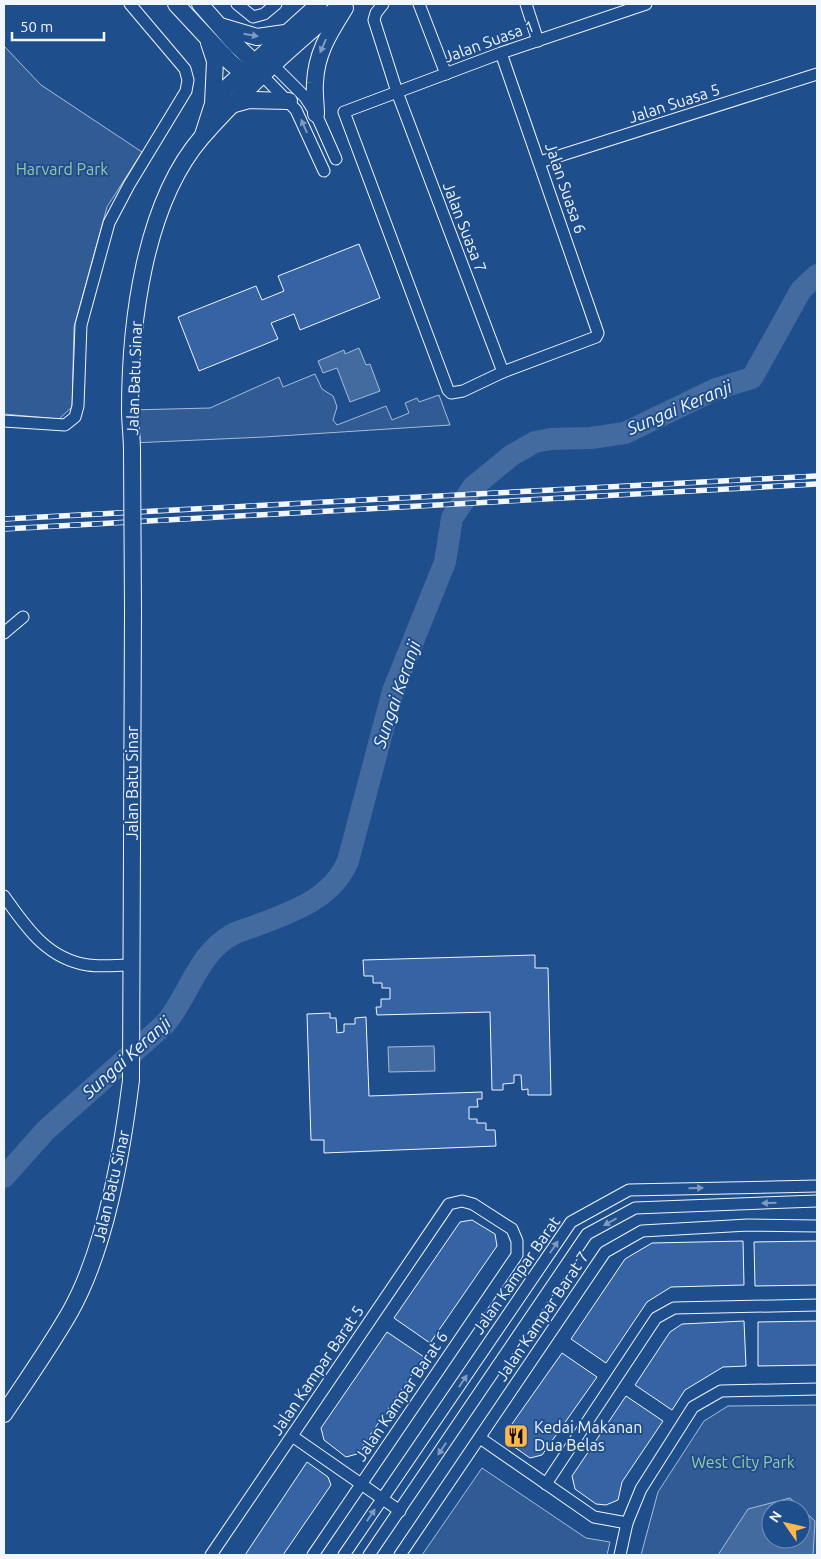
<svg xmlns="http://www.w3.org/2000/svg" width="821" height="1559" viewBox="0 0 821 1559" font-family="Ubuntu,sans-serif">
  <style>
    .built { fill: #305b95; stroke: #a8bbd7; fill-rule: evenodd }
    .water { fill: #446ba0; stroke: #a8bbd7; fill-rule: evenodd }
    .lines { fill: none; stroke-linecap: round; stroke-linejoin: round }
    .river { stroke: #446ba0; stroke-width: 22 }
    .building { fill: #3563a3; stroke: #f2f6ff }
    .street-casing { stroke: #f2f6ff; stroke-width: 13 }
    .secondary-casing { stroke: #f2f6ff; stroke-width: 18 }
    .street { stroke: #1f4e8c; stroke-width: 11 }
    .secondary { stroke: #1f4e8c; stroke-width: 16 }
    .rail-casing { stroke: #f2f6ff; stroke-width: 5.5 }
    .rail { stroke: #1f4e8c; stroke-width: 4; stroke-dasharray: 11; stroke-linecap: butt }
    .secondary-bridge-casing { stroke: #f2f6ff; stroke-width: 18; stroke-linecap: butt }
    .secondary-bridge { stroke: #1f4e8c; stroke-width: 16 }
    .oneway { fill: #7e9ac0 }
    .labels { text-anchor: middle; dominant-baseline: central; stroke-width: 4; stroke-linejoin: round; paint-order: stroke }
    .street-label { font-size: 16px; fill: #f2f6ff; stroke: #1f4e8c }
    .park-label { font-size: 16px; fill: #97c8a6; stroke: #1f4e8c }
    .poi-label { font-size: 16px; fill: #f2f6ff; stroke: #1f4e8c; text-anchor: start }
    .water-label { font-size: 18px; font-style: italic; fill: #f2f6ff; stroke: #1f4e8c }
  </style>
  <rect width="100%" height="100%" fill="#1f4e8c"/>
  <g class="built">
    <path d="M4 46 41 85 142 152 107 207 74 327 72 407 59 419 4 414Z"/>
    <path d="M315 374 322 389 333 396 335 401 337 407 333 420 337 425 386 406 392 420 409 413 405 403 417 398 419 402 439 395 450 425 264 437 132 443 130 410 210 408 279 377 283 387Z"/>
    <path d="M817 1405V1555H641L658 1492 704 1421 728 1406ZM771 1509H801V1539H771Z"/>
    <path d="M482 1468 586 1538 610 1542 607 1555H422Z"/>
  </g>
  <g class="water">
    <path d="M359 348 366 365 370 364 380 391 350 402 337 368 323 373 318 361 344 350 345 354Z"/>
    <path d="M434 1046 435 1071 389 1072 388 1047Z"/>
    <path d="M790 1498 815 1521 813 1555H718L748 1509ZM771 1509H801V1539H771Z"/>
  </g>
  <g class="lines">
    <path class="river" d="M4 1177 46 1130 165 1024C188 997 198 954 230 936 237 931 247 929 255 926 292 912 332 899 348 861L393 691 445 562 452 518 473 487 512 455 535 442 551 439 591 438 625 433 716 389 752 378 801 290 817 275"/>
  </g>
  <g class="building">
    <path d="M359 244 380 298 300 330 294 314 271 323 278 339 199 371 178 317 256 286 262 300 284 291 278 276Z"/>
    <path d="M535 955V968H548L551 1095H528V1089L522 1090 521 1075H514V1083L503 1084V1090H492L490 1012 377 1015 376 1007H381V999H390V988H382V983H373V976H364L363 960Z"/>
    <path d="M330 1013V1018H336L337 1033 344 1032V1024H355V1018L366 1017 369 1096 482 1092V1099H477L478 1107H469V1119H477V1123H486V1130H495L496 1146 324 1153V1140H311L307 1014Z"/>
    <path d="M472 1220 495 1234 497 1246 430 1343 394 1318 460 1222Z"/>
    <path d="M743 1241 744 1285 671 1287 647 1302 606 1363 571 1339 625 1259 652 1243Z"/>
    <path d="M817 1241V1285L755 1286 754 1242Z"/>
    <path d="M744 1321 746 1366 723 1367 685 1390 672 1410 635 1385 670 1332 682 1324Z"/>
    <path d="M817 1321V1365L758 1366V1322Z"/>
    <path d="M387 1332 424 1357 357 1454 346 1457 324 1440 321 1428Z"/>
    <path d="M562 1353 597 1377 542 1455 530 1458 510 1444 507 1431Z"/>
    <path d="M626 1396 663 1421 622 1482 618 1500 606 1505 596 1504 575 1489 572 1476Z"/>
    <path d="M307 1462 328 1477 331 1485 283 1555H245Z"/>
  </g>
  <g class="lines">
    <defs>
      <g id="street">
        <path d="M237 4 253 17 264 14 276 4"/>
        <path d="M383 4 376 13 374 20 397 92 503 372"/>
        <path d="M419 4 446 74"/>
        <path d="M526 4 538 41"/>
        <path d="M501 53 598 333 596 337 503 372 463 391 451 393 448 390 344 112 501 53 646 4"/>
        <path d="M267 63 272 64 305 97 316 114 336 159"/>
        <path d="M256 73 261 74 296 110 324 171"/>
        <path d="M540 162 817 74"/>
        <path d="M4 421 65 425 75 417 78 406 81 325 109 223 129 185 186 91 188 80 185 69 130 4"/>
        <path d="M4 633 23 617"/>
        <path d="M4 896C26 927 47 959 88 965 102 967 117 965 131 965"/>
        <path d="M292 1436 400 1511"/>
        <path d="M480 1438 594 1517 627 1523"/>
        <path d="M546 1484 656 1318 674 1308 817 1305"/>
        <path d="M211 1555 449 1204 462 1201 473 1204 512 1229 517 1241V1255L313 1555"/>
        <path d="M344 1555 571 1222 629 1190 817 1186"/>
        <path d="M369 1555 587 1234 635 1208 817 1201"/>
        <path d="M400 1555 605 1252 642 1231 748 1225 817 1226"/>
        <path d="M620 1555 627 1523 641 1489 693 1407 721 1391 817 1389"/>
      </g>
      <g id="secondary">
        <path d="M176 4 230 62 242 72"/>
        <path d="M200 4 236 45 253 61"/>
        <path d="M220 26 257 37 285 33"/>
        <path d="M209 43 215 61 213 104"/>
        <path d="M231 105 249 100 289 101"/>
        <path d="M316 114C316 104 314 93 315 83 316 53 330 32 345 8"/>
        <path d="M203 135 212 107 225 89 319 4"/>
        <path d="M132 451C132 437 130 424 130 410 130 323 144 204 202 137 245 88 293 46 342 4"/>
        <path d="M4 1414C26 1381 50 1347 70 1312 106 1248 122 1153 131 1080L133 610"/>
      </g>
    </defs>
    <use href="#street" class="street-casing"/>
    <use href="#secondary" class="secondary-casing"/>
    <use href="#street" class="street"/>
    <use href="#secondary" class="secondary"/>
    <defs>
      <g id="rail">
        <path d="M4 519 817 476"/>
        <path d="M4 529 817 484"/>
      </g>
    </defs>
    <use href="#rail" class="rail-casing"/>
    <use href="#rail" class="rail"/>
    <defs>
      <path id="secondary-bridge" d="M132 451 133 610"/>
    </defs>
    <use href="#secondary-bridge" class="secondary-bridge-casing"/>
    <use href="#secondary-bridge" class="secondary-bridge"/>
  </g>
  <defs><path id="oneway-solid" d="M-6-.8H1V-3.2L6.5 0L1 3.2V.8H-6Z" transform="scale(1.25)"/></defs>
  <g class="oneway">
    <use href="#oneway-solid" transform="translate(251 35) rotate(10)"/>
    <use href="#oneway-solid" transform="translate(323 46) rotate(114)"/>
    <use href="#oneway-solid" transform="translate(304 126) rotate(-114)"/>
    <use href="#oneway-solid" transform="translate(696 1188) rotate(-1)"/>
    <use href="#oneway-solid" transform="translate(769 1203) rotate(178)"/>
    <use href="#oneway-solid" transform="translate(610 1222) rotate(151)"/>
    <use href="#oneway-solid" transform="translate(554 1247) rotate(-56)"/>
    <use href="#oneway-solid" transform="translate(463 1381) rotate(-56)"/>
    <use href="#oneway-solid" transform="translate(442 1449) rotate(124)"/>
    <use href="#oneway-solid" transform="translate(371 1515) rotate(-56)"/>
  </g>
  <defs>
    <symbol id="restaurant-square" viewBox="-11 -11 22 22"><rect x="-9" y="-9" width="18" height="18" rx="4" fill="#ffb74d" stroke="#1f4e8c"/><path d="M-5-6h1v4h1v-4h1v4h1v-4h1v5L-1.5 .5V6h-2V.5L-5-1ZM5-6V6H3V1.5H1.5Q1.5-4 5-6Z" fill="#111"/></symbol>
  </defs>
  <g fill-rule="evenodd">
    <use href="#restaurant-square" x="502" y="1422" width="28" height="28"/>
  </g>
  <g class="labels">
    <g class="street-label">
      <text transform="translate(489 41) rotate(-20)">Jalan Suasa 1</text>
      <text transform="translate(674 103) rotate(-18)">Jalan Suasa 5</text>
      <text transform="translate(566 188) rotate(71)">Jalan Suasa 6</text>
      <text transform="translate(465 227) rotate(69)">Jalan Suasa 7</text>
      <text transform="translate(134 378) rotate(-88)">Jalan Batu Sinar</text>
      <text transform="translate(132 783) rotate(-90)">Jalan Batu Sinar</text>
      <text transform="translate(111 1186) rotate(-77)">Jalan Batu Sinar</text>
      <text transform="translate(516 1275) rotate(-55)">Jalan Kampar Barat</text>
      <text transform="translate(542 1316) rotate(-56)">Jalan Kampar Barat 7</text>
      <text transform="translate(317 1370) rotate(-56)">Jalan Kampar Barat 5</text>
      <text transform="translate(401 1396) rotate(-56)">Jalan Kampar Barat 6</text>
    </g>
    <g class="park-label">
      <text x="62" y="169">Harvard Park</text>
      <text x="743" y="1462">West City Park</text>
    </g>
    <g class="poi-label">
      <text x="534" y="1427">Kedai Makanan<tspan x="534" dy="18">Dua Belas</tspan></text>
    </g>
    <g class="water-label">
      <text transform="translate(679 407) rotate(-23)">Sungai Keranji</text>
      <text transform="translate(396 694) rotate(-71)">Sungai Keranji</text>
      <text transform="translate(126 1057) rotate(-42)">Sungai Keranji</text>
    </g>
  </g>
  <rect width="821" height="1559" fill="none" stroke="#f2f6ff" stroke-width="10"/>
  <g transform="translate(786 1524) rotate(304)"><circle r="24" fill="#1f4e8c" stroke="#7391ba"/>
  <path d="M0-4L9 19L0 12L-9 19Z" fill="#ffb74d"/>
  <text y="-8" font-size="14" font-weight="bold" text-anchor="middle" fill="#f2f6ff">N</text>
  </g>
  <path d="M12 32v8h92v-8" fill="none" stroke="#f2f6ff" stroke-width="2.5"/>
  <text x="20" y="32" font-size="15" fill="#f2f6ff" stroke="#1f4e8c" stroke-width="4" paint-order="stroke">50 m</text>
</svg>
